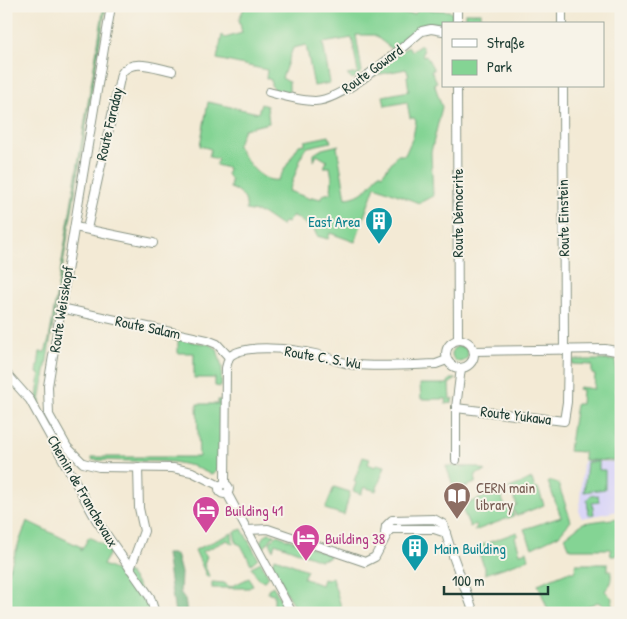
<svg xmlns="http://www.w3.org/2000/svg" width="627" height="619" viewBox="0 0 627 619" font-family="'Patrick Hand',sans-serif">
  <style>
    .built { fill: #dad6f7 }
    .green { fill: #84d494; stroke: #528864 }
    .forest { fill: #6bb67e; stroke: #457a59 }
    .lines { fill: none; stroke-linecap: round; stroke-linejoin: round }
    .street-casing { stroke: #899484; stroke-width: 10 }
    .street { stroke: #fff; stroke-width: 8 }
    .labels { text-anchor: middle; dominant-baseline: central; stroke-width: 4; stroke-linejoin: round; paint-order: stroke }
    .street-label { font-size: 15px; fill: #1f3d34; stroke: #f7f3e8 }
    .culture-label { font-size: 15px; fill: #0d838f; stroke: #f7f3e8; text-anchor: end }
    .education-label { font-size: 15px; fill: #785e54; stroke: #f7f3e8; text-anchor: start }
    .hotel-label { font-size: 15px; fill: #b23c85; stroke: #f7f3e8; text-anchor: start }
  </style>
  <rect width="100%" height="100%" fill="#f7f3e8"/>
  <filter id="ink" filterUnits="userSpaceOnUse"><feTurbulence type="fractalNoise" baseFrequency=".02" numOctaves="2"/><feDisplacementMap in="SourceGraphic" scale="10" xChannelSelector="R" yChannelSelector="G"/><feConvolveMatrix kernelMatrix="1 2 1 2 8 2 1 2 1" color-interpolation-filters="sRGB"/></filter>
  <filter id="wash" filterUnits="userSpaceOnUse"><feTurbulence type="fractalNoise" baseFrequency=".0096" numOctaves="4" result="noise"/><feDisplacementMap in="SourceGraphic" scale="20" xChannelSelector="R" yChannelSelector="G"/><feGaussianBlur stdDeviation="1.12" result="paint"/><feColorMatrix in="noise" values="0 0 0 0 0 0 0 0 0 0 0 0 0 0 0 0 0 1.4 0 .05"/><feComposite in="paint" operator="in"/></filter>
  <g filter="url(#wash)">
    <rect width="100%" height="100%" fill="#f3ead5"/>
    <path class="built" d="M583 461 618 462V511L582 518 579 513Z"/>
    <g class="green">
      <path d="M104 6H106L39 408 36 404 40 374 37 373 40 352H45L49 340Z"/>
      <path d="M245 6H362V12L415 14 418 9 449 11 452 13 453 24 426 23 392 49 374 35H356L362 72 353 79 347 75 358 73 352 38 323 43 330 83 314 86 306 45 293 48 282 78 289 82V93L275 90 271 85V80L266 78 267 70 217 59 222 35 225 38 242 33 239 19Z"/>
      <rect x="465" y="13" width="16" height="11"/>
      <path d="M421 45 424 51 422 52 423 56 426 55 434 70 431 71 437 82 434 83 442 107 431 152 433 196 419 203 375 186 355 242 330 233 328 239 317 236 312 225H307L293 215 287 223 284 222 281 226 262 213 246 210C248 198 240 191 230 188L231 180 227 174 228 168 216 165 218 159 209 157 211 149 200 146 208 102 258 113 261 104 267 106 269 123 244 129 237 146C246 160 260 183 278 180L299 145 305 144V141L329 136 331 142 308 147 304 150 289 191 311 199 312 197 321 199 322 195 331 193 332 178 330 167H324L327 161 317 155 314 161V154L322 149 339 145 337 147 346 198C362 197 371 186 379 173L382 175 397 155H405L413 137 416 121 414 118H410L407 102 385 106 383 96 409 91 407 76 409 75 406 69 371 76 408 46 412 51Z"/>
      <path d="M178 339 211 345 217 349 222 367 221 387 215 386V378H194V353H178Z"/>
      <circle cx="460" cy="354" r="8"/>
      <path d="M570 360H616L615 461 584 460V452L569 451 576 404H581L582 390 578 389 579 387 594 389 595 375 592 374V365L572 364Z"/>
      <path d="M450 379H456L449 384 450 400 453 398 452 403 445 404 447 399H421L420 384H447Z"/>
      <path d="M218 400H221L222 464 212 475 193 466 173 462 92 460V457H199L197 404H218Z"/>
      <path d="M363 457 370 459 368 464 375 467 377 464 385 466 376 491 364 487 361 494 353 491 356 483 354 481Z"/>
      <path d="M587 462H599V470H605V489L584 492Z"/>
      <path d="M446 466 477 467 486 471 476 474 475 483 455 491Z"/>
      <path d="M532 479 535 489 538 488 544 505 516 516 513 508 517 505 509 488Z"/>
      <path d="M552 481 558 483 571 521 559 535 532 548 524 529 561 517 548 482Z"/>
      <path d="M334 487 350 492 344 515 325 509Z"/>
      <path d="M502 490 501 496 506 509H511L514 516 474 531 477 526 475 524 470 527 461 506Z"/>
      <path d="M598 495 599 502 592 503 594 514 589 515 587 500 590 496Z"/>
      <path d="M619 518 620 546 616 556H611L610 549H570L565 537 583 523Z"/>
      <path d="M27 521 81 547V551L89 537 108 547 111 551 103 565 119 572 129 573 148 600 150 613H6V578Z"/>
      <path d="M242 529 258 558 251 564 241 545 236 543 234 532Z"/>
      <path d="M517 532 518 535 515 537 520 553 527 551 529 559 485 574V568L476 547Z"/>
      <path d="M232 533 233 544 227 540 202 552 207 556 204 564 209 576 207 577 195 550Z"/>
      <path d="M268 533 275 534 262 550 261 540Z"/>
      <path d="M277 535 330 555 329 558 320 560 275 543 273 550 270 542Z"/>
      <path d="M275 558 307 570 303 578 321 585 323 579 327 580 332 577 343 613H297L271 564Z"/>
      <path d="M261 562 269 577 264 581 258 579 251 567Z"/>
      <path d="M576 564H608V571H611V583L605 591 612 598V605L608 609 598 602 570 613H549L538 584 567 572H575Z"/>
      <path d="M249 578 253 585 249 588H212V582L224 583 230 587Z"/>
      <path d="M273 586 288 613H272L274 612V594L268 593V589Z"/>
      <path d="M189 611 268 613H189Z"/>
    </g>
    <path class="forest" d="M166 554H176L181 573 180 592 185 599 187 613H175Z"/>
  </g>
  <g filter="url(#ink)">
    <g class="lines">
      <defs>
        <g id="street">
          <path d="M111 6 48 386 49 415 67 447 83 463 99 467 173 468 192 472 220 486"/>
          <path d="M457 6V24"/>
          <path d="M562 24V6"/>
          <path d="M457 86 458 340"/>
          <path d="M563 86 564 350"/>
          <path d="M269 92C284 96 300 101 315 101 344 100 399 50 422 31L431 29 443 31"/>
          <path d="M75 227 153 243"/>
          <path d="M87 229 121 74C131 57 156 68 172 71"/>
          <path d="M61 308 207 340 217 344 229 357"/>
          <circle cx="460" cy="354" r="14"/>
          <path d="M474 351 605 349 621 352"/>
          <path d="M229 357C244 343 295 349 315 354 328 357 342 363 355 365 382 367 409 365 436 364L447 360"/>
          <path d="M6 373 30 400 97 521 150 597 155 613"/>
          <path d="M456 408 564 421 567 402 568 349"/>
          <path d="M456 460V408L461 368"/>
          <circle cx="224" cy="489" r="5"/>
          <path d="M225 484 226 368 229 357"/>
          <path d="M227 493 292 613"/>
          <path d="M248 530 268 529 365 562 375 557 390 529H434L446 533"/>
          <path d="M385 533 386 526 392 520 434 519 443 524 450 547"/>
          <path d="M453 556 474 613"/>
          <path d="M130 569 144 531 139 508 138 467"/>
        </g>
      </defs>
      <use href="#street" class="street-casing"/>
      <use href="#street" class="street"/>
    </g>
  </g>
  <defs>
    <symbol id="building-pin" viewBox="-11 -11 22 30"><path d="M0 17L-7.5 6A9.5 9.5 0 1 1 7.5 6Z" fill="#0f9aa8" stroke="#f7f3e8"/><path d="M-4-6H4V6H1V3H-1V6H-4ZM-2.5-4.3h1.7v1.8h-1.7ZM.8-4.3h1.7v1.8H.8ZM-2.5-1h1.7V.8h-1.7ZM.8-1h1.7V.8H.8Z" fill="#fff"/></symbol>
    <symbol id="library-pin" viewBox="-11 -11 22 30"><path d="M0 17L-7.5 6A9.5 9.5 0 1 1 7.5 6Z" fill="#8d6e63" stroke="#f7f3e8"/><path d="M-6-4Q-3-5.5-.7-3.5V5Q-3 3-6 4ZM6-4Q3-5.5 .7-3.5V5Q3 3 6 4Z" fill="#fff"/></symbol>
    <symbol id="hotel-pin" viewBox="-11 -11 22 30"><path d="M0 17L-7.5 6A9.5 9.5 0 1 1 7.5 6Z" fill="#d1479c" stroke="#f7f3e8"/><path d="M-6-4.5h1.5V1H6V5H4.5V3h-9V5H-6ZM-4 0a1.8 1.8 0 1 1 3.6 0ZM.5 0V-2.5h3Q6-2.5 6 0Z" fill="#fff"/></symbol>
  </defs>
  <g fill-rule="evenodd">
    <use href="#building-pin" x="363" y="205" width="32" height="43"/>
    <use href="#library-pin" x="441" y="480" width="32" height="43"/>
    <use href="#hotel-pin" x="190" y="494" width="32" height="43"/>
    <use href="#hotel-pin" x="290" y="522" width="32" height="43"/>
    <use href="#building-pin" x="399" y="532" width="32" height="43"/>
  </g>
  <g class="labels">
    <g class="street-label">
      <text transform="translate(372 69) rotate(-36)">Route Goward</text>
      <text transform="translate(109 124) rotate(-77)">Route Faraday</text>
      <text transform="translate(457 213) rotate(-90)">Route Démocrite</text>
      <text transform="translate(563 218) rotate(-91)">Route Einstein</text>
      <text transform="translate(61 309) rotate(-81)">Route Weisskopf</text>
      <text transform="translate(148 327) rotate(12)">Route Salam</text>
      <text transform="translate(323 357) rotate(10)">Route C. S. Wu</text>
      <text transform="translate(516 415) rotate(7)">Route Yukawa</text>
      <text transform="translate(83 491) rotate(60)">Chemin de Franchevaux</text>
    </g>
    <g class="culture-label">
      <text x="360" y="221">East Area</text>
      <text x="434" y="548" text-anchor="start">Main Building</text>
    </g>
    <g class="education-label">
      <text x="476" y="487">CERN main<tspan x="476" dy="17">library</tspan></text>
    </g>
    <g class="hotel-label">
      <text x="225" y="510">Building 41</text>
      <text x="325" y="538">Building 38</text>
    </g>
  </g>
  <rect width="627" height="619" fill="none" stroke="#f7f3e8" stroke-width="25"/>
  <rect x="442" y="22" width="162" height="65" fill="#f7f3e8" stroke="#a1aaa0"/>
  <rect x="452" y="39" width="25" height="8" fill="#ffffff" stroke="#a1aaa0"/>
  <text x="487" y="48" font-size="15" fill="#1f3d34">Straße</text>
  <rect x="452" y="60" width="25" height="15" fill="#84d494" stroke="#a1aaa0"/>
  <text x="487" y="72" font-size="15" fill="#1f3d34">Park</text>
  <path d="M444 586v8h104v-8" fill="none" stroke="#1f3d34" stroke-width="2.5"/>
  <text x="452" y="586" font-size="15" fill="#1f3d34" stroke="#f7f3e8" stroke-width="4" paint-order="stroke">100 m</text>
</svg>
